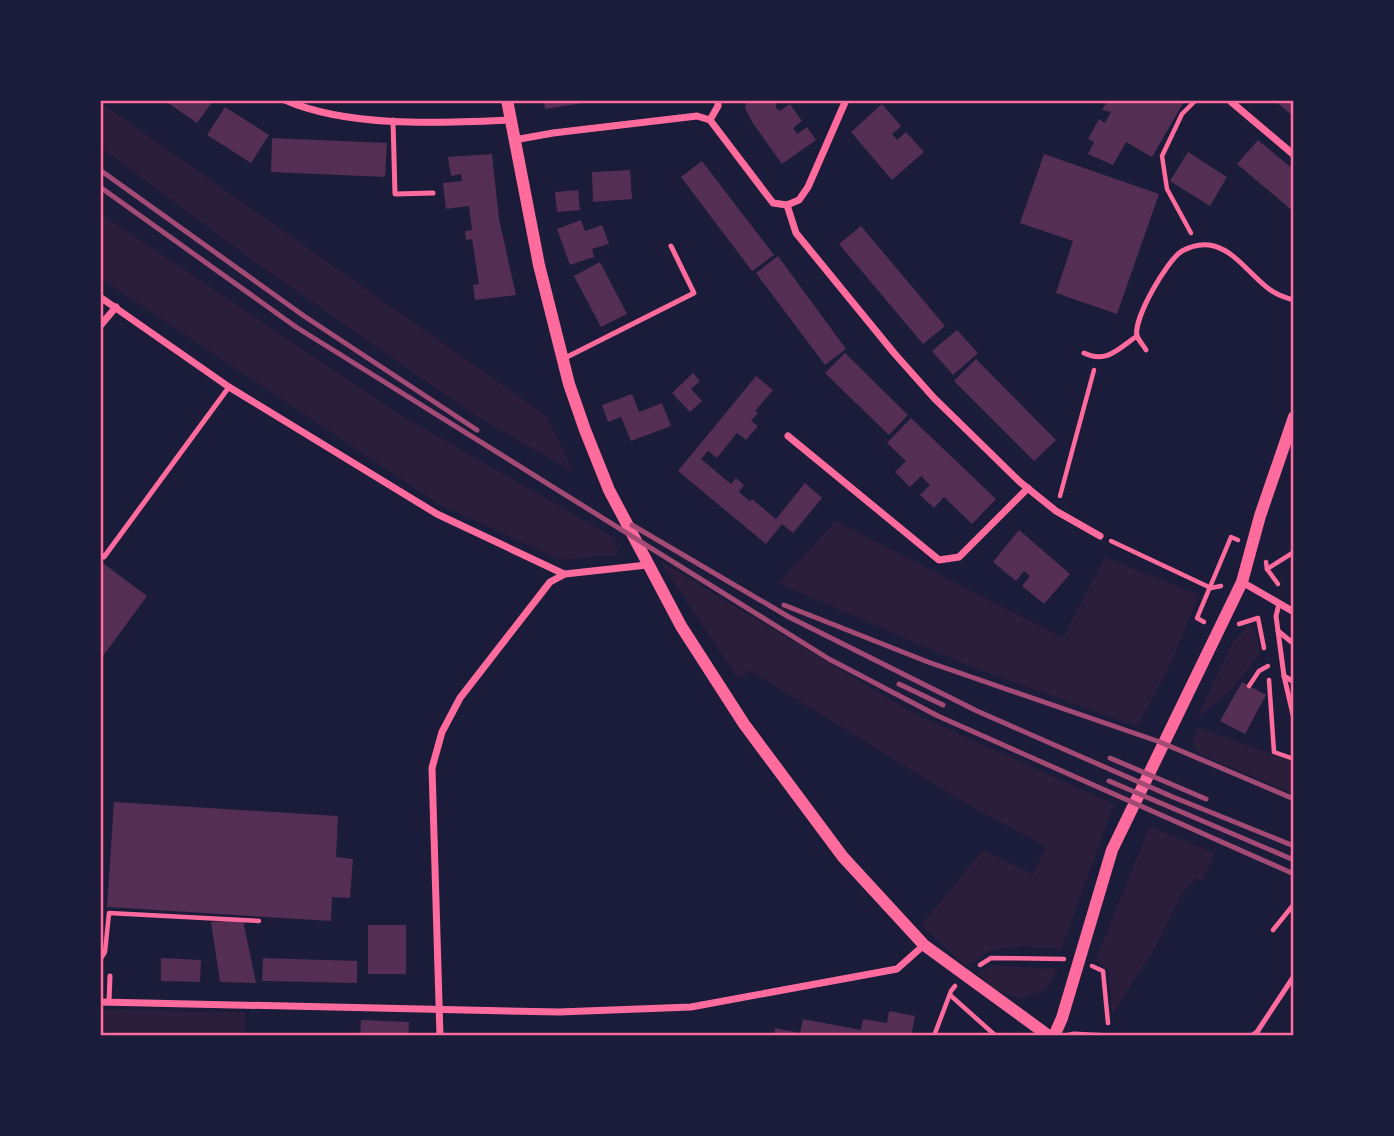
<svg xmlns="http://www.w3.org/2000/svg" width="1394" height="1136" viewBox="0 0 1394 1136" font-family="'Nunito Sans',sans-serif">
  <style>
    .green { fill: #2a1e3b }
    .building { fill: #542f53 }
    .lines { fill: none; stroke-linecap: round; stroke-linejoin: round }
    .path { stroke: #ff6b9d; stroke-width: 4.5 }
    .service { stroke: #ff6b9d; stroke-width: 5 }
    .minor { stroke: #ff6b9d; stroke-width: 7 }
    .tertiary { stroke: #ff6b9d; stroke-width: 12 }
    .rail { stroke: #a44b75; stroke-width: 5 }
    .neatline { fill: none; stroke: #ff6b9d; stroke-width: 2.5 }
  </style>
  <rect width="100%" height="100%" fill="#1b1b3a"/>
  <g class="green">
    <path d="M100 102 548 417 573 472 474 415 248 257 100 147Z"/>
    <path d="M100 213 401 415 615 538 618 555 561 560 440 505 100 278Z"/>
    <path d="M836 521 1063 638 1105 557 1199 595 1172 661 1137 727 964 664 778 583Z"/>
    <path d="M660 561 915 714 1114 804 1061 950 1024 946 990 951 966 967 921 925 983 850 1033 874 1046 847 965 803 750 671 738 678Z"/>
    <path d="M1248 626 1254 627 1260 649 1259 655 1232 689 1196 719 1233 642Z"/>
    <path d="M1198 728 1294 761V794L1199 754 1192 745Z"/>
    <path d="M1150 826 1214 853 1203 881 1195 879 1182 894 1157 944 1112 1015 1109 970 1095 961Z"/>
    <path d="M991 965 1058 969 1046 990 1021 999 993 989 978 974Z"/>
    <path d="M100 1009 245 1012V1036H100Z"/>
  </g>
  <g class="building">
    <path d="M164 100H211L213 101 197 123Z"/>
    <path d="M544 100H583V103L545 109Z"/>
    <path d="M746 100H776V108L780 111 790 104 802 121 793 128 797 134 807 127 816 140 782 164 752 122 745 108Z"/>
    <path d="M1108 100H1185L1152 157 1126 142 1113 165 1088 154 1094 142 1088 139 1099 119 1105 123 1111 112 1102 110Z"/>
    <path d="M1274 100H1294V117Z"/>
    <path d="M882 104 901 126 892 134 897 140 906 132 924 152 892 180 851 132Z"/>
    <path d="M225 107 269 135 251 163 207 135Z"/>
    <path d="M272 138 387 143 385 177 271 172Z"/>
    <path d="M1258 140 1294 170V212L1237 164Z"/>
    <path d="M1188 152 1227 177 1210 206 1170 181Z"/>
    <path d="M492 154 499 219 516 295 475 300 473 285 479 284 472 239 466 240 465 231 472 230 469 206 446 209 443 183 462 181 461 174 451 176 448 157Z"/>
    <path d="M1044 154 1159 194 1117 314 1056 293 1073 241 1020 223Z"/>
    <path d="M702 161 774 255 752 271 681 177Z"/>
    <path d="M630 170 632 199 593 202 592 172Z"/>
    <path d="M578 190 580 210 557 212 555 192Z"/>
    <path d="M581 220 585 231 602 225 609 244 592 249 594 257 570 265 557 229Z"/>
    <path d="M861 226 945 326 923 344 839 244Z"/>
    <path d="M778 256 846 349 825 365 756 273Z"/>
    <path d="M600 262 627 314 601 327 574 276Z"/>
    <path d="M957 330 978 353 953 375 932 351Z"/>
    <path d="M845 353 908 415 889 435 825 373Z"/>
    <path d="M976 359 1056 440 1034 461 954 381Z"/>
    <path d="M693 373 700 381 691 389 702 401 690 412 672 393Z"/>
    <path d="M756 376 773 390 755 411 758 413 751 421 758 426 746 440 737 433 717 458 708 451 701 459 731 484 736 478 744 485 739 492 750 501 752 499 776 519 805 483 822 498 793 533 782 524 766 544 678 471Z"/>
    <path d="M632 394 639 412 662 403 671 426 631 441 621 417 608 422 602 405Z"/>
    <path d="M911 418 996 499 972 524 944 497 934 508 920 495 930 485 921 476 910 487 895 472 906 461 887 443Z"/>
    <path d="M1019 530 1070 574 1044 604 1022 586 1030 576 1024 571 1016 581 993 562Z"/>
    <path d="M100 561 147 596 100 660Z"/>
    <path d="M1242 682 1266 695 1245 734 1220 721Z"/>
    <path d="M114 802 338 816 336 857 353 859 350 898 332 897 331 921 107 907Z"/>
    <path d="M243 920 256 983 220 982 211 922Z"/>
    <rect x="368" y="925" width="38" height="49"/>
    <path d="M161 958 201 960 200 982 161 981Z"/>
    <path d="M263 958 357 961V983L262 981Z"/>
    <path d="M889 1011 915 1016 911 1036H774L775 1028 800 1033 803 1019 861 1030 863 1019 887 1023Z"/>
    <path d="M361 1020 409 1022 408 1036H360Z"/>
    <path d="M247 1033 291 1034V1036H247Z"/>
  </g>
  <g class="lines">
    <g class="path">
      <path d="M1191 233 1167 189 1162 156 1182 114 1196 100"/>
      <path d="M1060 496 1094 370"/>
      <path d="M1111 541 1211 588 1221 586"/>
      <path d="M1266 562 1267 569 1278 584"/>
      <path d="M1267 569 1294 552"/>
      <path d="M1258 618 1264 648"/>
      <path d="M1204 622 1197 618 1231 537 1238 540"/>
      <path d="M1239 624 1258 618"/>
      <path d="M1269 680 1274 752 1294 759"/>
      <path d="M1249 686 1259 671 1268 666"/>
      <path d="M1273 930 1294 904"/>
      <path d="M100 960 105 952 109 913 259 921"/>
      <path d="M980 965 991 958 1064 959"/>
      <path d="M1092 966 1103 971 1108 1023"/>
      <path d="M950 995 996 1036"/>
      <path d="M934 1036 951 991 955 986"/>
    </g>
    <g class="service">
      <path d="M393 120 395 194 433 193"/>
      <path d="M1146 350C1144 346 1139 341 1137 336 1133 319 1167 260 1182 251 1191 246 1203 243 1214 246 1236 252 1251 276 1269 289 1277 295 1286 298 1294 300"/>
      <path d="M1084 353C1107 364 1118 349 1137 336"/>
      <path d="M563 359 694 293 671 246"/>
      <path d="M100 554 104 557 229 387"/>
      <path d="M1279 604 1276 616 1284 676 1294 682"/>
      <path d="M1278 631 1294 644"/>
      <path d="M1284 676 1294 719"/>
      <path d="M109 1002 110 976"/>
      <path d="M1065 1036 1074 1034 1112 1036"/>
      <path d="M1251 1036 1257 1032 1294 976"/>
    </g>
    <g class="minor">
      <path d="M285 100C348 128 442 123 510 120"/>
      <path d="M1229 100 1294 155"/>
      <path d="M710 120 718 106V100"/>
      <path d="M514 140 553 133 697 116 710 120 773 203 787 205"/>
      <path d="M787 205 796 233 894 353 934 398 1020 482 1056 511 1100 536"/>
      <path d="M787 205 799 200 808 187 846 100"/>
      <path d="M100 297 229 387 437 514 564 574"/>
      <path d="M100 326 116 307"/>
      <path d="M788 436 939 560 959 557 1028 488"/>
      <path d="M1242 582 1294 612"/>
      <path d="M100 1002 559 1012 691 1007 897 969 924 945"/>
      <path d="M440 1036 432 768 442 732 460 698 550 582 565 574 647 565"/>
    </g>
    <g class="tertiary">
      <path d="M507 100 539 265 569 384 585 430 609 490 681 626 744 724 843 857 924 945 1049 1036"/>
      <path d="M1054 1036 1062 1018 1112 850 1242 582 1260 516 1294 417"/>
    </g>
    <g class="rail">
      <path d="M100 170 304 316 477 430"/>
      <path d="M100 187 296 327 829 659 938 716 1294 874"/>
      <path d="M632 525 789 617 977 711 1173 797 1294 846"/>
      <path d="M784 605 928 662 1160 742 1294 799"/>
      <path d="M899 684 943 705"/>
      <path d="M1110 758 1206 799"/>
      <path d="M1109 781 1294 860"/>
    </g>
  </g>
  <rect width="1394" height="1136" fill="none" stroke="#1b1b3a" stroke-width="203"/>
  <rect x="102" y="102" width="1190" height="932" class="neatline"/>
</svg>
